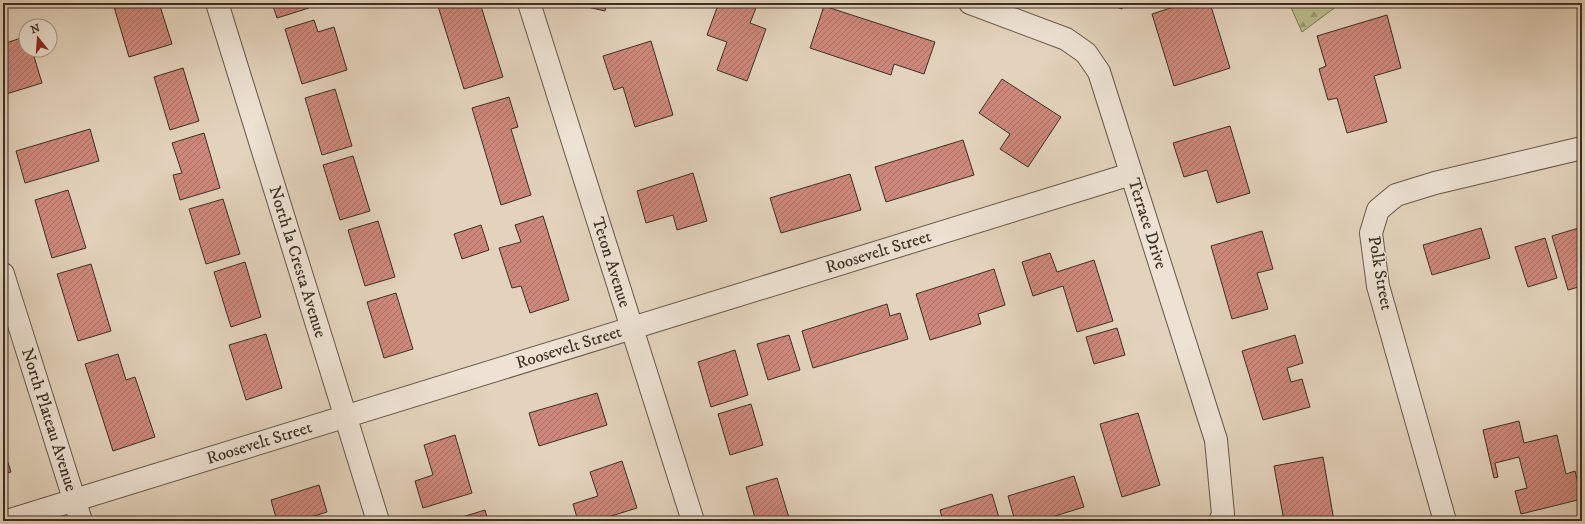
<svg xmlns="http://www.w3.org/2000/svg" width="1585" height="524" viewBox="0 0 1585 524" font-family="'IM FELL DW Pica',serif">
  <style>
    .forest { fill: url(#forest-firs); stroke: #7a7559 }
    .building { fill: url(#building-hatch); stroke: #3c2f24 }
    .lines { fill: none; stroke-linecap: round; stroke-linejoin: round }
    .street-casing { stroke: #66584a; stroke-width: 24 }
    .street { stroke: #ede2d3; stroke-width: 22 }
    .labels { text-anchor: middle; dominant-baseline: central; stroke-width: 3; stroke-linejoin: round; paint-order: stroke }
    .street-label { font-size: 17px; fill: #3c2f24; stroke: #ede2d3 }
  </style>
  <defs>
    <pattern id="forest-firs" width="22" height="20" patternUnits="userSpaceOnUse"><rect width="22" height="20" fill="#b8bb8e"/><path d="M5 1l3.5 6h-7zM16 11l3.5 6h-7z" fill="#979874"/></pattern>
    <pattern id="building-hatch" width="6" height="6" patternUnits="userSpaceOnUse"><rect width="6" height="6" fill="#ce887b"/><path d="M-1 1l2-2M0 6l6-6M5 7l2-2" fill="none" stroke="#a87065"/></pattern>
  </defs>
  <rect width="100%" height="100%" fill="#e3d3bc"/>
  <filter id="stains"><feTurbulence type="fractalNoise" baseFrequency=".005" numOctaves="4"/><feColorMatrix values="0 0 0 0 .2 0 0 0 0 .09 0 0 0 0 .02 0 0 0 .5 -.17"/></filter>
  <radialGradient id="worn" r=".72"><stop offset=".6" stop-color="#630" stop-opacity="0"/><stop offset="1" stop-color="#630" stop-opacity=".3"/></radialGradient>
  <path class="forest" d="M1289 3H1341L1302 32Z"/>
  <g class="building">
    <path d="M127 3H159L172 44 129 57 114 7Z"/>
    <path d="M272 3H307L309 8 277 18Z"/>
    <path d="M437 3H480L503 77 464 89Z"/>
    <path d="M574 3H606L605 11 574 4Z"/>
    <path d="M712 3H758L750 23 766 29 747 81 717 70 727 42 707 35 718 5Z"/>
    <path d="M1105 3H1124L1122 9Z"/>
    <path d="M1186 3H1210L1230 68 1174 86 1152 14Z"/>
    <path d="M824 6 935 42 924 74 894 64 891 75 810 48Z"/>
    <path d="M1387 15 1401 68 1374 76 1387 122 1347 133 1337 98 1328 100 1319 69 1326 66 1317 36Z"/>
    <path d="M314 20 318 32 334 27 347 70 302 84 285 29Z"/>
    <path d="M21 38 24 50H32L42 83 3 95V44Z"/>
    <path d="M651 41 673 115 635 127 623 87 614 90 603 56Z"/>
    <path d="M183 68 199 121 170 130 154 77Z"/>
    <path d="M1002 79 1061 117 1028 167 1000 149 1010 134 979 113Z"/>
    <path d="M335 89 352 146 322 155 305 98Z"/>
    <path d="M509 97 518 127 511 129 531 195 501 205 472 108Z"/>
    <path d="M1230 126 1250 193 1217 203 1207 170 1184 177 1173 143Z"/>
    <path d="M90 129 99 161 25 183 16 151Z"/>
    <path d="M204 133 220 188 180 200 173 175 182 173 172 143Z"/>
    <path d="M963 140 974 175 886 202 875 167Z"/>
    <path d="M353 156 370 211 340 220 323 165Z"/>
    <path d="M693 173 707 221 677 230 673 215 646 223 637 191Z"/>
    <path d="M850 174 861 210 781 233 770 198Z"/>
    <path d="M68 190 86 248 52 258 35 200Z"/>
    <path d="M223 199 240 254 206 264 189 209Z"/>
    <path d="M543 216 569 300 530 313 521 286 512 288 499 248 521 242 515 225Z"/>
    <path d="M378 221 395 277 365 286 348 230Z"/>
    <path d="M481 225 489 250 462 259 454 234Z"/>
    <path d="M1582 227V286L1568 290 1552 236Z"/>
    <path d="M1481 228 1490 258 1432 275 1423 245Z"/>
    <path d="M1262 231 1273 269 1257 273 1268 309 1232 319 1211 246Z"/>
    <path d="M1545 238 1557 278 1528 287 1515 247Z"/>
    <path d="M1050 253 1057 272 1094 260 1113 321 1077 332 1063 286 1033 296 1022 262Z"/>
    <path d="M245 262 261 317 231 327 214 272Z"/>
    <path d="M91 264 111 331 78 341 57 274Z"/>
    <path d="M994 269 1005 305 978 314 981 324 930 340 916 294Z"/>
    <path d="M396 293 413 349 384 358 367 302Z"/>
    <path d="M887 304 890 316 900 313 908 339 813 368 802 331Z"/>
    <path d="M1117 328 1125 355 1094 364 1086 337Z"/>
    <path d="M266 334 282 388 246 400 229 345Z"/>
    <path d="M789 335 800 370 768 380 757 344Z"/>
    <path d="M1295 335 1303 363 1287 368 1291 382 1302 379 1310 407 1263 420 1242 351Z"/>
    <path d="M735 350 748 395 711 407 698 362Z"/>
    <path d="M118 354 126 380 135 377 155 437 113 451 85 364Z"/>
    <path d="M597 393 607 425 539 446 529 413Z"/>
    <path d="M751 404 763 445 730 455 718 414Z"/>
    <path d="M1138 413 1160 485 1122 497 1100 424Z"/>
    <path d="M1519 421 1524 443 1557 435 1566 474 1575 471 1582 499 1521 514 1515 491 1527 488 1519 457 1495 463 1498 477 1494 478 1483 430Z"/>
    <path d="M455 435 472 493 423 508 415 481 433 475 424 445Z"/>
    <path d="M3 447 11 472 3 474Z"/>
    <path d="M1323 457 1334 521H1284L1274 466Z"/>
    <path d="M622 461 637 508 608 517 609 521H578L573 504 598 496 590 472Z"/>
    <path d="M1074 476 1084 507 1039 521H1015L1008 496Z"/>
    <path d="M777 478 790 521H756L746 487Z"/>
    <path d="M319 485 327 512 311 517 312 521H277L271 500Z"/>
    <path d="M992 494 1000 521H943L940 510Z"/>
    <path d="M485 510 488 521H449Z"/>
  </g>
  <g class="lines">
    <defs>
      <g id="street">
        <path id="s1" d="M217 3 378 521"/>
        <path id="s2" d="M529 3 693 521"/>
        <path id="s3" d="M970 3 1066 39 1086 53 1099 72 1216 440 1223 514 1220 521"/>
        <path id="s4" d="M3 274 81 521"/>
        <path id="s5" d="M7 521 1131 174"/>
        <path d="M1445 521 1378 286 1371 233 1378 210 1396 195 1435 183 1582 148"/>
      </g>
    </defs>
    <use href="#street" class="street-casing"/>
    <use href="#street" class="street"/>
  </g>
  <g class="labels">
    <g class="street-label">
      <text stroke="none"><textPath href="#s3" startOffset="309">Terrace Drive</textPath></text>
      <text stroke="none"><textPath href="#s5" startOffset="912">Roosevelt Street</textPath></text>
      <text stroke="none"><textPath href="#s1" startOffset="271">North la Cresta Avenue</textPath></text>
      <text stroke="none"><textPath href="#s2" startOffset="272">Teton Avenue</textPath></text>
      <text transform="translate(1380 273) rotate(80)">Polk Street</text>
      <text stroke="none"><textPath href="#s5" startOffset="588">Roosevelt Street</textPath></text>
      <text stroke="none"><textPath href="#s4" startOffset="153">North Plateau Avenue</textPath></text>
      <text stroke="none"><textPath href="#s5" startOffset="264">Roosevelt Street</textPath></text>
    </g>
  </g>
  <rect width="1585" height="524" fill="none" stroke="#e3d3bc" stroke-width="16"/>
  <rect x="4" y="4" width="1577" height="516" fill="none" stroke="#3c2f24" stroke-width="2"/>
  <rect x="8" y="8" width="1569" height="508" fill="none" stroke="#3c2f24"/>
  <g transform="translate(38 38) rotate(343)"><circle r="19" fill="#ede2d3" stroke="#a69a8d"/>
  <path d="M0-3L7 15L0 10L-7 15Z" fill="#8f2418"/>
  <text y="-6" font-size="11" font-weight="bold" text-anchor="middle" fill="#3c2f24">N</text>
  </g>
  <rect width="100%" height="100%" filter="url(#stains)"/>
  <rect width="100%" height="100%" fill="url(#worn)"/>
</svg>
